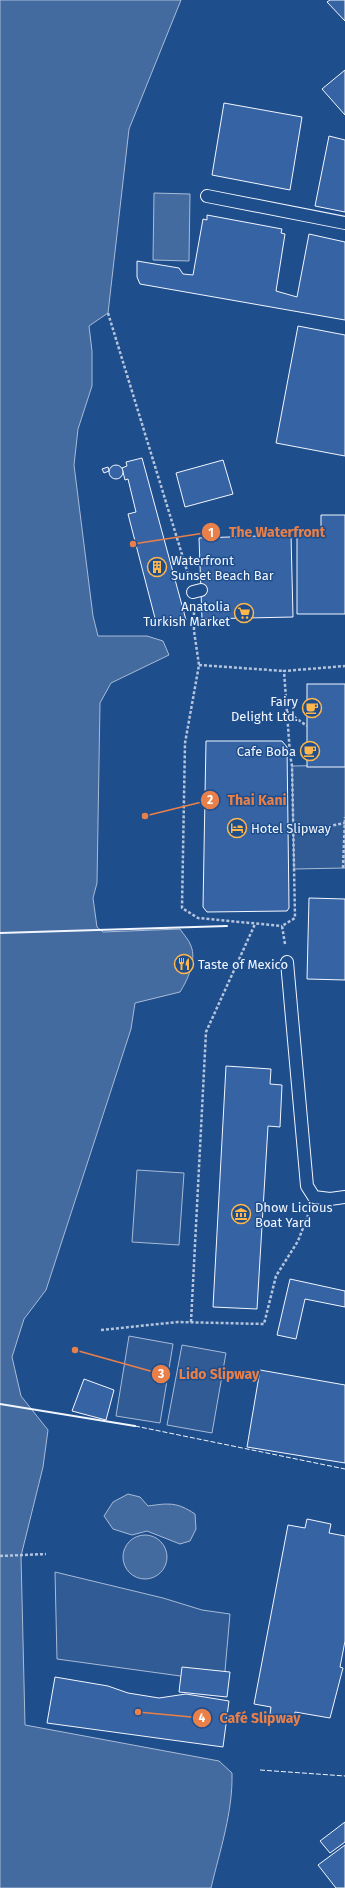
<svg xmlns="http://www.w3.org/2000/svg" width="345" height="1888" viewBox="0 0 345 1888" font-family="'Fira Sans',sans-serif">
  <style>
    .green { fill: #305b95; stroke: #a8bbd7 }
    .water { fill: #446ba0; stroke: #a8bbd7 }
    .building { fill: #3563a3; stroke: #f2f6ff }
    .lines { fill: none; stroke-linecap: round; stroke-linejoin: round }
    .lane-casing { stroke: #f2f6ff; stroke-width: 14 }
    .path { stroke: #b3c4dc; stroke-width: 2.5; stroke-dasharray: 3 2; stroke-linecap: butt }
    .lane { stroke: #1f4e8c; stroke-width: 12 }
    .fence { stroke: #f2f6ff; stroke-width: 1; stroke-dasharray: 5 2; stroke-linecap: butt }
    .wall { stroke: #f2f6ff; stroke-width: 2 }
    .labels { text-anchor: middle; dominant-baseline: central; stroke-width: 3; stroke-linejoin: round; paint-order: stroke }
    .poi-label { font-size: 13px; fill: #f2f6ff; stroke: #1f4e8c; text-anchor: start }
    .leader { fill: none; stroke: #ea8049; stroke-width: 1.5 }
    .callout-dot { fill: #ea8049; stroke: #1f4e8c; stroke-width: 1.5 }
    .mark-label { font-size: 12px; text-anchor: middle; font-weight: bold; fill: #fff }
    .callout-label { font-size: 14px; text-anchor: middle; font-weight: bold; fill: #ea8049; stroke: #1f4e8c; stroke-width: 3; stroke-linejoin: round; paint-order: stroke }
  </style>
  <rect width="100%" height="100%" fill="#1f4e8c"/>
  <g class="green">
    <path d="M345 765V868L294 869 292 766Z"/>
    <path d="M137 1170 184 1173 179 1245 132 1242Z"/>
    <path d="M129 1336 173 1344 160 1423 116 1416Z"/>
    <path d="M182 1345 226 1353 212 1433 167 1425Z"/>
    <path d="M55 1572 163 1598 202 1610 230 1614 224 1682 57 1659Z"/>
  </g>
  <g class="water">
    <path d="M0 0H181L129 129 108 313 89 326 92 351V386L78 429 74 465 93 616 98 636H147L163 641 169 655 111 683 100 703 97 883 93 898 97 927 103 932 180 929C184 935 189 940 191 946 197 960 187 981 180 992L135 1003 131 1029 46 1290 24 1319 12 1357 21 1396 48 1430 43 1467 21 1556 25 1725 219 1761 232 1773C233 1812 220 1850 211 1888H0Z"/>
    <path d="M154 193 190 194 189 261 153 260Z"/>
    <path d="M128 1494 140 1497 148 1506C169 1503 177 1502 195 1514L196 1529 190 1541 180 1544 147 1531 132 1535 113 1529 104 1516 113 1502Z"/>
    <circle cx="145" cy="1557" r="22"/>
  </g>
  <g class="building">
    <path d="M330 0H345V21L327 2Z"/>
    <path d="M345 70V115L322 89Z"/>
    <path d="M224 103 302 117 290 190 212 175Z"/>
    <path d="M329 136 345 140V212L315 206Z"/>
    <path d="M207 215 282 229 281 233 285 234 276 291 297 297 309 234 345 242V320L140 284 137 277V261L179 268 183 274 193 275 203 219 207 220Z"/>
    <path d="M298 326 345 335V456L276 443Z"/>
    <path d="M142 458 186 620 156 622 128 514 136 512 128 479 125 480 122 468 127 466 126 462Z"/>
    <path d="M223 460 233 494 185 507 176 473Z"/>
    <circle cx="116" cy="472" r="7"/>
    <path d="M108 467 109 471 104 473 102 469Z"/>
    <path d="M321 515H345V614H297V535H321Z"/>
    <path d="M291 535 293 617 202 619 199 538Z"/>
    <rect x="307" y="684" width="38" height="83"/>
    <path d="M206 741H282L287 747 289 908 287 911 207 912 203 907Z"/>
    <path d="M309 898 345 899V980L307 979Z"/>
    <path d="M226 1066 271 1069 270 1084 282 1085 280 1127 268 1126 257 1309 213 1307Z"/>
    <path d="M290 1279 345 1291V1307L305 1299 296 1339 277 1335Z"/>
    <path d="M260 1370 345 1385V1463L247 1447Z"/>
    <path d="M84 1379 114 1390 106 1420 72 1411Z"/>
    <path d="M307 1519 331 1524 329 1533 345 1536V1641L340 1667 343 1668 330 1718 295 1712 294 1718 270 1714 271 1707 254 1704 288 1525 305 1528Z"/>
    <path d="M182 1667 230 1672 227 1697 179 1692Z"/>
    <path d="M55 1677 108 1686 128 1693 159 1698 186 1694 229 1701 223 1747 47 1723Z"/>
    <path d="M345 1822V1842L330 1853 320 1841Z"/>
    <path d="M345 1845V1888H336L318 1865Z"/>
  </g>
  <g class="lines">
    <defs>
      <g id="lane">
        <path d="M207 196 345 223"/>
        <path d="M193 592 201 590"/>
        <path d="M287 962 307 1186 314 1197 330 1199 345 1197"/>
      </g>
    </defs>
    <use href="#lane" class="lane-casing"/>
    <g class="path">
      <path d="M108 313 188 574"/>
      <path d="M194 612V631L199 665 185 743 182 908 198 918 282 926"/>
      <path d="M199 665 284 671"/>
      <path d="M286 711 307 726"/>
      <path d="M294 833 345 823"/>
      <path d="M343 868 345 817"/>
      <path d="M285 944 282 926 295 918 292 766 290 754 284 671 345 666"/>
      <path d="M191 1322 206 1032 255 924"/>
      <path d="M101 1330 178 1322 264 1324 276 1276 298 1241 308 1215"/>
      <path d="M0 1556 46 1554"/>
    </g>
    <use href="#lane" class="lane"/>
    <g class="fence">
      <path d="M135 1426 345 1469"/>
      <path d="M260 1770 345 1776"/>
    </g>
    <g class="wall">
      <path d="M0 933 227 926"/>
      <path d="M0 1404 135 1426"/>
    </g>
  </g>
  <defs>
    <symbol id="building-ring" viewBox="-11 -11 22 22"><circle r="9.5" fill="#1f4e8c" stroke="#ffb74d" stroke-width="1.5"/><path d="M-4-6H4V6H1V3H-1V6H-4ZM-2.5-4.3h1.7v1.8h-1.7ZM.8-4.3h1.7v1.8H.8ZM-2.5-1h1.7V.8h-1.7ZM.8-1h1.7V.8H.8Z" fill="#ffb74d"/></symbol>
    <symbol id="supermarket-ring" viewBox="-11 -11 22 22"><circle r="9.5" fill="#1f4e8c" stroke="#ffb74d" stroke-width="1.5"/><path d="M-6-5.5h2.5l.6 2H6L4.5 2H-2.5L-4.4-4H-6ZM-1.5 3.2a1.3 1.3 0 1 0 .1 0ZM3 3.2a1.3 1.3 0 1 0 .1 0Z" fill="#ffb74d"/></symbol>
    <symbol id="cafe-ring" viewBox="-11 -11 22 22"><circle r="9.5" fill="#1f4e8c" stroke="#ffb74d" stroke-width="1.5"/><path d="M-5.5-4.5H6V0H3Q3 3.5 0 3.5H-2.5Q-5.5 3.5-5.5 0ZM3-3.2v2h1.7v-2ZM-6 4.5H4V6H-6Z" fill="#ffb74d"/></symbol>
    <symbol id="hotel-ring" viewBox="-11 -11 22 22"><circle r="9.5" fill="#1f4e8c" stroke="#ffb74d" stroke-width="1.5"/><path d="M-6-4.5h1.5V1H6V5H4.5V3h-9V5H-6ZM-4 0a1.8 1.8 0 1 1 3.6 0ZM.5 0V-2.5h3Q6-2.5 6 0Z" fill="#ffb74d"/></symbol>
    <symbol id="restaurant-ring" viewBox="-11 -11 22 22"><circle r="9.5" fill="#1f4e8c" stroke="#ffb74d" stroke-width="1.5"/><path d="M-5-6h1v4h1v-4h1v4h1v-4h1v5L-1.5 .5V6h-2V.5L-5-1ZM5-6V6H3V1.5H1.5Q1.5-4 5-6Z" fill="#ffb74d"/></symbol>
    <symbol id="museum-ring" viewBox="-11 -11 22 22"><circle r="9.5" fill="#1f4e8c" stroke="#ffb74d" stroke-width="1.5"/><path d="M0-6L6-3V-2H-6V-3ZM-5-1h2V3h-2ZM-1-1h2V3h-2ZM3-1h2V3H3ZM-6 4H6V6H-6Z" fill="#ffb74d"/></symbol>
  </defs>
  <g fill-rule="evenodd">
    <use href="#building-ring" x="146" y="556" width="22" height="22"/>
    <use href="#supermarket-ring" x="233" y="602" width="22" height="22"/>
    <use href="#cafe-ring" x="301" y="697" width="22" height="22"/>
    <use href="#cafe-ring" x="299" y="740" width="22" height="22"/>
    <use href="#hotel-ring" x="226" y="817" width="22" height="22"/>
    <use href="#restaurant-ring" x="173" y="953" width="22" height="22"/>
    <use href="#museum-ring" x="230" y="1203" width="22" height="22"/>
  </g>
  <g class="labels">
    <g class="poi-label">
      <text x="171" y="560">Waterfront<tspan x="171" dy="15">Sunset Beach Bar</tspan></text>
      <text x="230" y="606" text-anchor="end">Anatolia<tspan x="230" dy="15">Turkish Market</tspan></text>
      <text x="298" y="701" text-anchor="end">Fairy<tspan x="298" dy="15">Delight Ltd.</tspan></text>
      <text x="296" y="751" text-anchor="end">Cafe Boba</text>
      <text x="251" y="828">Hotel Slipway</text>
      <text x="198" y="964">Taste of Mexico</text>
      <text x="255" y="1207">Dhow Licious<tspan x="255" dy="15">Boat Yard</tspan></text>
    </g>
  </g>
  <path class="leader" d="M133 544L211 532M145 816L210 800M75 1350L161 1374M138 1712L202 1718"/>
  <g class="callout-dot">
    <circle cx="133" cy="544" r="4"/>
    <circle cx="145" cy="816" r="4"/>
    <circle cx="75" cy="1350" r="4"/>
    <circle cx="138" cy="1712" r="4"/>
    <circle cx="211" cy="532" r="10"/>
    <circle cx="210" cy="800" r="10"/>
    <circle cx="161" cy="1374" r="10"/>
    <circle cx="202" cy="1718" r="10"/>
  </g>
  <g class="mark-label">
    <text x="211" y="537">1</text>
    <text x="210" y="804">2</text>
    <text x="161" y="1378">3</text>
    <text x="202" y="1722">4</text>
  </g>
  <g class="callout-label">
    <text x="277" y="537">The Waterfront</text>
    <text x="257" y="805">Thai Kani</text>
    <text x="219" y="1379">Lido Slipway</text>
    <text x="260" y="1723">Café Slipway</text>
  </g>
</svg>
